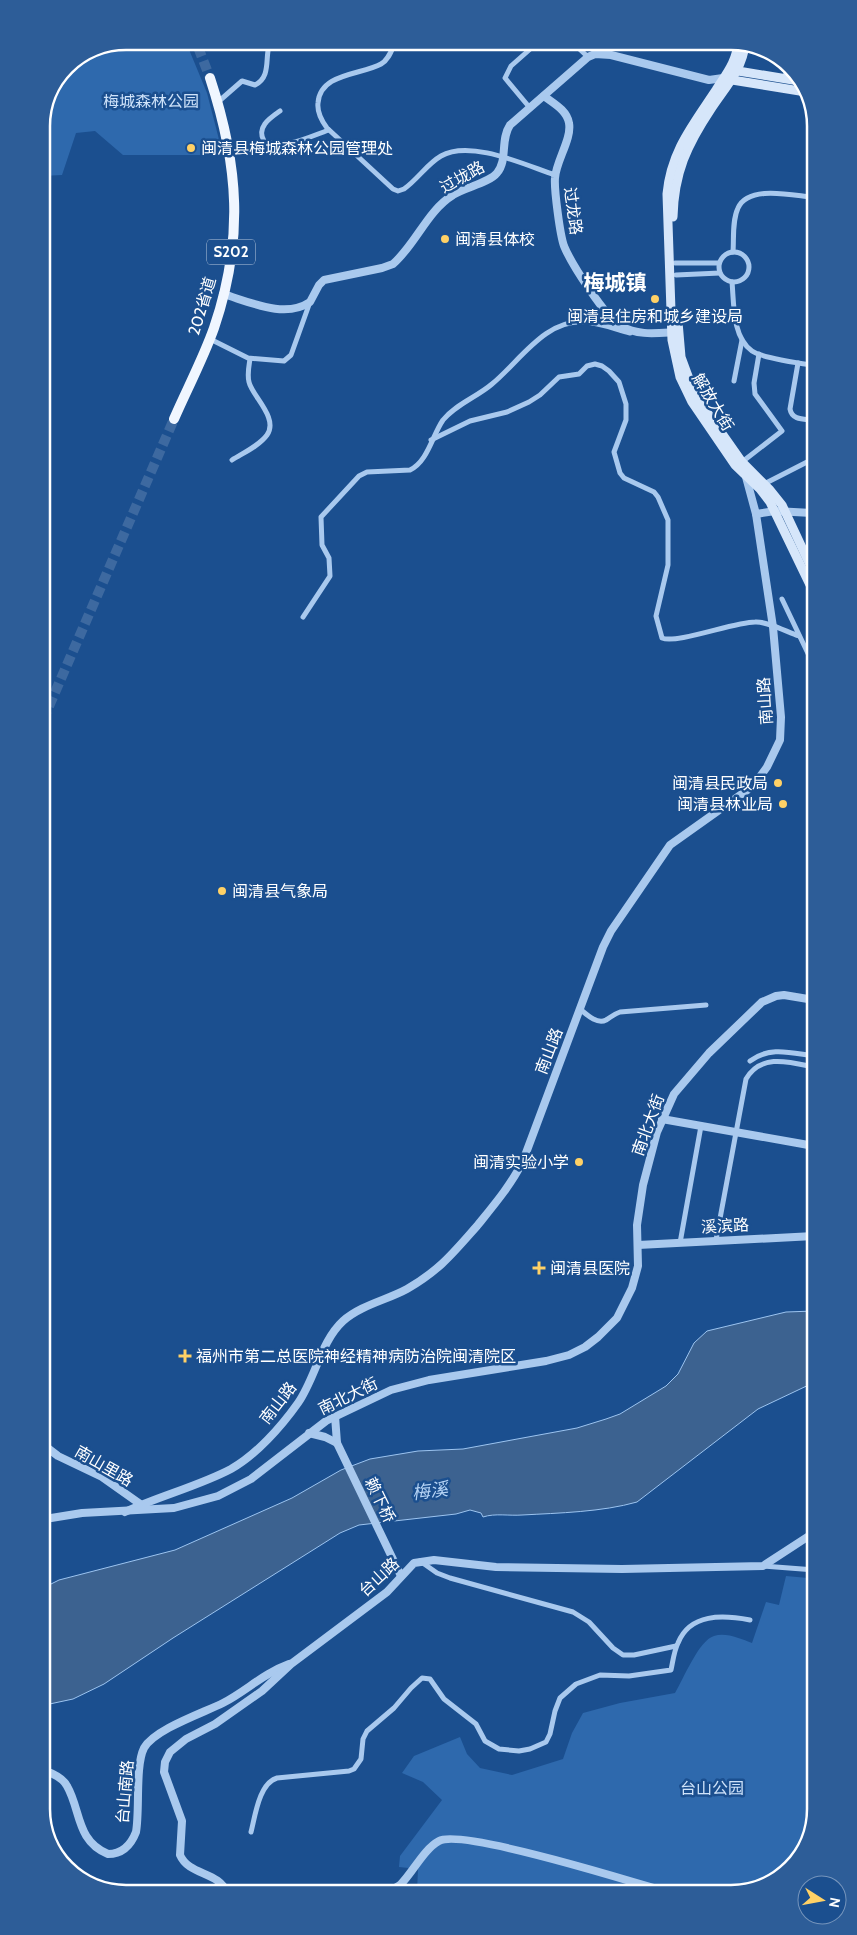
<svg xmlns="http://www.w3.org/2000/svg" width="857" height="1935" viewBox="0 0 857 1935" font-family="Cabin,'Noto Sans SC',sans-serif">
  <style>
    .green { fill: #2e69ad }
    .water { fill: #3c6290; stroke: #9cc4f0 }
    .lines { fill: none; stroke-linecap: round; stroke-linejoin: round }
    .primary-tunnel { stroke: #3d69a0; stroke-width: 10; stroke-dasharray: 10 5; stroke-linecap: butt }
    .minor { stroke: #a9c9ee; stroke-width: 5 }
    .tertiary { stroke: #a9c9ee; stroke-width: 8 }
    .secondary { stroke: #d6e6fa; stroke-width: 9 }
    .primary { stroke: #f0f6ff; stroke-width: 10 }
    .poi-dot { fill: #ffd166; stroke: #1b4f8f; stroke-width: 2 }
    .labels { text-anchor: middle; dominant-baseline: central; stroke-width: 5; stroke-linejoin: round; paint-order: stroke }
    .shield { fill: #1b4f8f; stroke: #bbcadd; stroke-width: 1 }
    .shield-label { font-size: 15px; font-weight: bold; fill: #fff }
    .park-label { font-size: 16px; fill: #cfe3fa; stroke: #1b4f8f }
    .poi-label { font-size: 16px; fill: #fff; stroke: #1b4f8f; text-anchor: start }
    .street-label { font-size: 16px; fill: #fff; stroke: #1b4f8f }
    .water-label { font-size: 18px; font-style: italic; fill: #b5d3f5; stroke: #1b4f8f }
    .district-label { font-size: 21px; font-weight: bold; fill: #fff; stroke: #1b4f8f }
    .rim { fill: none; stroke: #fff; stroke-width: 2.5 }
  </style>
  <rect width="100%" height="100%" fill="#1b4f8f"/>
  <g class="green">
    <path d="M188 47 207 93 223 155H123L95 131 76 133 62 175 42 176 41 120 66 66 94 48Z"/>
    <path d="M786 1576 808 1578C807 1595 806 1609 812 1625H815L816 1810 801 1856 759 1889 417 1892 418 1869 399 1867 400 1856 442 1800 423 1782 402 1773 414 1756 460 1737 467 1754 480 1768 512 1775 563 1759 572 1733 583 1713 620 1703 675 1693C683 1680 699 1640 714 1636 726 1632 741 1639 752 1643L766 1602 779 1605Z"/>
  </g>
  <path class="water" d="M814 1311 815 1382 758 1409 637 1502C602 1512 559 1513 522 1515 509 1516 495 1513 483 1517L481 1513 470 1510 456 1514 359 1525 340 1533 173 1638 104 1684 73 1699 45 1705V1587L59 1580 175 1550 292 1498 341 1470 370 1459 418 1451 463 1449 577 1428 606 1419 620 1414 666 1386 678 1374 694 1343 707 1331 786 1312Z"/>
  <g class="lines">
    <g class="primary-tunnel">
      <path d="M198 47 210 78"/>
      <path d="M43 720 174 419"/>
    </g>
    <g class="minor">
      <path d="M573 43 588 57"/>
      <path d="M394 45C391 52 388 60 381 64 361 75 320 73 318 103 317 112 321 120 327 128L393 189 398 191 404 189C418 179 427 164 441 156 470 139 525 165 555 175"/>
      <path d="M785 79 787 65"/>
      <path d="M218 102 242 81 255 85C271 77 265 59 269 46"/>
      <path d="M530 108 505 78 511 66 537 43"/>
      <path d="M280 111C270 118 256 127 264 141 286 150 308 137 329 130"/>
      <circle cx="734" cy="267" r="15"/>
      <path d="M733 252C734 238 732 221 738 208 748 185 791 195 811 197"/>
      <path d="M675 263H719"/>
      <path d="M676 275 720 273"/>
      <path d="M732 282C734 303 732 337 752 351 762 358 798 363 812 365"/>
      <path d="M210 339 248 358 284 361 291 355 310 302"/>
      <path d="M798 363 790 409C792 420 803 419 812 420"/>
      <path d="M734 381 742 340"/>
      <path d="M810 420 812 409"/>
      <path d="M431 440 470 421 507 412 529 402 540 395 559 377 579 374 587 366 595 364 602 366 609 371 619 382 626 404V420L614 452 620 473 624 478 654 492 658 497 668 520V565L656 616 662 638C677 644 734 622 755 622 767 621 787 632 799 636"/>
      <path d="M232 460C243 453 259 446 267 435 279 418 252 396 249 382 247 374 249 366 250 359"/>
      <path d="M742 462 782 431 755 394 754 383 759 354"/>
      <path d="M764 484 811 460"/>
      <path d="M782 599 813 664"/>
      <path d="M303 617 330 576 329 558 322 545 321 517 359 476 367 472 410 470C428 461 432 436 443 420 456 404 477 397 492 384 520 361 545 319 585 322 600 323 615 329 630 333"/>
      <path d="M580 1009C586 1014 597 1025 606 1020 611 1017 614 1014 620 1012L706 1005"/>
      <path d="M750 1061C770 1046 791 1053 814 1056"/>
      <path d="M716 1240 746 1079C761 1053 790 1062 814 1067"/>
      <path d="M680 1243 701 1126"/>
      <path d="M420 1561 437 1573 450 1578 573 1612 589 1622 613 1648 623 1655H634L676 1646"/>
      <path d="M763 1566 815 1570"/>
      <path d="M251 1832C255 1817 259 1783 277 1778L349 1771 354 1769 361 1759 363 1739 367 1731 394 1708 411 1688 422 1678 430 1679 444 1699 476 1724 485 1741 499 1749 519 1751 530 1749 546 1742 550 1734 555 1711 560 1698 576 1684 600 1675 629 1676 671 1670C673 1661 674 1651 678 1643 690 1613 723 1615 750 1620"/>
    </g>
    <g class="tertiary">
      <path d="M544 96C553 103 567 110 569 123 572 139 556 161 555 178 554 189 560 235 564 246 571 263 605 317 621 326 638 336 657 333 677 332"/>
      <path d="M223 294C250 302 285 319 310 302L319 285 324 280 382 268 393 264C416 244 427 211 453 195 465 187 489 183 497 173 508 160 500 140 510 125L588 57 595 54 611 55 709 80 723 78"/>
      <path d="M756 514 775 511 812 513"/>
      <path d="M662 1119 814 1146"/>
      <path d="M638 1245 814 1236"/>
      <path d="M335 1416 337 1443"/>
      <path d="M309 1433 325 1437 337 1443 401 1576"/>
      <path d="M45 1446 58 1456 102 1477 143 1506"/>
      <path d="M125 1512C159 1496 199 1486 231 1469 256 1455 281 1427 298 1403 315 1379 321 1341 343 1321 361 1305 387 1300 407 1289 440 1270 453 1253 477 1226 494 1205 511 1185 523 1161L603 947 611 931 670 845 753 786 767 767 780 740 781 717 773 627 756 514 746 477"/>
      <path d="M45 1519 82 1513 174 1508 218 1496 251 1479 326 1421 391 1390 429 1380 546 1361 569 1355 585 1347 598 1337 617 1318 632 1288 638 1266 637 1225 643 1185 657 1132 674 1094 709 1053 762 1002 776 996 784 995 814 1000"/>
      <path d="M46 1771C54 1774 63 1778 67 1786 81 1810 76 1841 108 1854 122 1854 131 1845 136 1832 140 1810 135 1766 144 1748 155 1729 203 1713 223 1703 248 1690 262 1674 289 1664"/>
      <path d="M388 1892C392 1889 398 1887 401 1884 413 1872 424 1849 439 1841 461 1829 627 1880 660 1890"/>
      <path d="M227 1893C219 1871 189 1876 180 1855L182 1821 164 1772 165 1762 170 1752 186 1739 215 1724 262 1691 291 1664 387 1592 414 1563 434 1560 496 1567 622 1569 763 1566 815 1532"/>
    </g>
    <g class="secondary">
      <path d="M738 42C737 61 726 74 716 90 693 125 671 151 667 194L672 340 680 377 692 402 735 465 760 489 770 502 812 589"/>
      <path d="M732 70 799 81"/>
      <path d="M726 79 806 92"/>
      <path d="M673 217C674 173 687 145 711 109 724 89 743 69 745 44"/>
      <path d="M678 322 681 357 695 395 742 462 770 490 782 505 812 569"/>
    </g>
    <path class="primary" d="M174 419C187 389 203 359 214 328 244 240 239 166 210 78"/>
  </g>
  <g class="poi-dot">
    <circle cx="191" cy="148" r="5"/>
    <circle cx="445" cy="239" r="5"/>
    <circle cx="655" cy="299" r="5"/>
    <circle cx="778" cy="783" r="5"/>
    <circle cx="783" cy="804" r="5"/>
    <circle cx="222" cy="891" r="5"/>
    <circle cx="579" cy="1162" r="5"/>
    <path d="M536.5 1260.5h5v5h5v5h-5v5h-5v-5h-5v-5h5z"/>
    <path d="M182.5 1348.5h5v5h5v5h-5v5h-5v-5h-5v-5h5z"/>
  </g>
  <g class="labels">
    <rect class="shield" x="207" y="239.5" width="48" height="25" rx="4"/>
    <g class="shield-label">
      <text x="231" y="252">S202</text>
    </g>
    <g class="park-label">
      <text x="151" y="101">梅城森林公园</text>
      <text x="712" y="1788">台山公园</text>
    </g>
    <g class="poi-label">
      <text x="201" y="148">闽清县梅城森林公园管理处</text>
      <text x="455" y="239">闽清县体校</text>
      <text x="655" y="316" text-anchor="middle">闽清县住房和城乡建设局</text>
      <text x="768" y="783" text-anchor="end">闽清县民政局</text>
      <text x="773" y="804" text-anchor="end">闽清县林业局</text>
      <text x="232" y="891">闽清县气象局</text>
      <text x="569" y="1162" text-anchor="end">闽清实验小学</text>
      <text x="550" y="1268">闽清县医院</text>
      <text x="196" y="1356">福州市第二总医院神经精神病防治院闽清院区</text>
    </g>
    <g class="street-label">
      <text transform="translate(462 177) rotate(-29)">过垅路</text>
      <text transform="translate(573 211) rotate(82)">过龙路</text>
      <text transform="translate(202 306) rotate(-73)">202省道</text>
      <text transform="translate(713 402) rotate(59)">解放大街</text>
      <text transform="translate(765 701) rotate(-94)">南山路</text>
      <text transform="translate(549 1051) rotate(-69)">南山路</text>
      <text transform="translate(648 1125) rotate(-70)">南北大街</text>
      <text transform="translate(725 1226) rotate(-3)">溪滨路</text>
      <text transform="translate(348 1396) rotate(-26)">南北大街</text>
      <text transform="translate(278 1403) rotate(-52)">南山路</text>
      <text transform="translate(104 1466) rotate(30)">南山里路</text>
      <text transform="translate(380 1500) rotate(64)">赖下桥</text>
      <text transform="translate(379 1577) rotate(-43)">台山路</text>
      <text transform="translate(125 1792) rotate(-85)">台山南路</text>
    </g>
    <g class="water-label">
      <text transform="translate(430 1491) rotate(-7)">梅溪</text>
    </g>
    <g class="district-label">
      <text x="615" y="282">梅城镇</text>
    </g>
  </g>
  <path d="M0 0H857V1935H0ZM126 50H731A76 76 0 0 1 807 126V1809A76 76 0 0 1 731 1885H126A76 76 0 0 1 50 1809V126A76 76 0 0 1 126 50Z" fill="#2d5d98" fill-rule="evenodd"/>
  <path class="rim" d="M126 50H731A76 76 0 0 1 807 126V1809A76 76 0 0 1 731 1885H126A76 76 0 0 1 50 1809V126A76 76 0 0 1 126 50Z"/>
  <g transform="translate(822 1900) rotate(101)"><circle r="24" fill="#1b4f8f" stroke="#7695bc"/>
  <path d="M0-4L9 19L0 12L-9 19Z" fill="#ffd166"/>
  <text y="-8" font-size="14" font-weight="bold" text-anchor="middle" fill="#ffffff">N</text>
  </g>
</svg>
